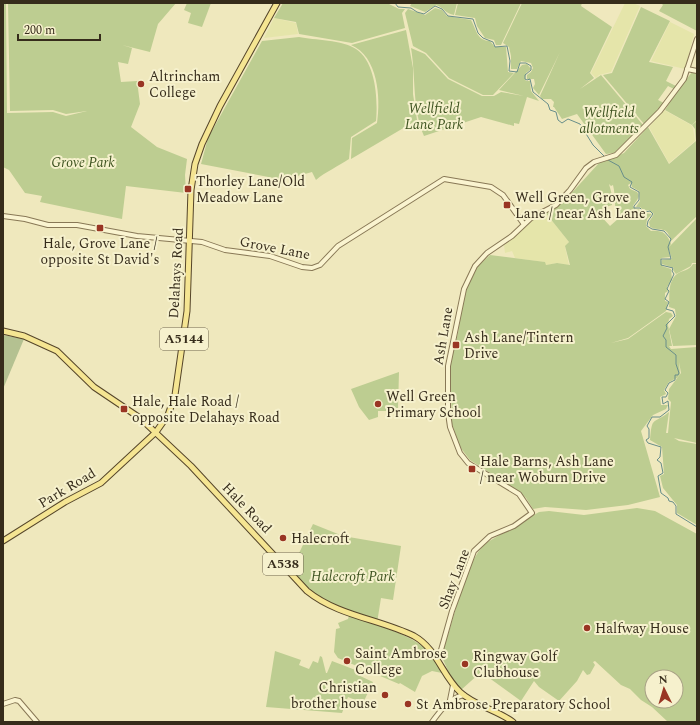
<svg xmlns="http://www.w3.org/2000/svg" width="700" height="725" viewBox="0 0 700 725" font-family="Spectral,serif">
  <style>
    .farmland { fill: #e5e5aa }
    .green { fill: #bdcd91; fill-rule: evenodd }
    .cemetery { fill: #b4c191 }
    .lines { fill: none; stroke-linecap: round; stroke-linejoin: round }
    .stream { stroke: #688e8a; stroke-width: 1 }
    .minor-casing { stroke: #887856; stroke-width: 6 }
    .major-casing { stroke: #55452a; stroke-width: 7 }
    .minor { stroke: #faf4d0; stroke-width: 4 }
    .major { stroke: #f5e592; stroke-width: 5 }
    .poi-dot { fill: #993523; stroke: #f6f1cd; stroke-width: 1.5 }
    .labels { text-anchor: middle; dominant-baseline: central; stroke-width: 4; stroke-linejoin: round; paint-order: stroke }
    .shield { fill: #f6f1cd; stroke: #706750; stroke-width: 1 }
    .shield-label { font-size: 13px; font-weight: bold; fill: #362c1b }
    .poi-label { font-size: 14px; fill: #362c1b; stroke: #f6f1cd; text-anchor: start }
    .park-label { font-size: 14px; font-style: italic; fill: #3f5421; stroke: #f6f1cd }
    .street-label { font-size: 14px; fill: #362c1b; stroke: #f6f1cd }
  </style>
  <rect width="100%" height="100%" fill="#efe8bd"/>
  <g class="farmland">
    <path d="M625 3H633L640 6 611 72 599 75 596 78 591 73Z"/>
    <path d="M274 18 296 23 298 34 264 38Z"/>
    <path d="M670 22 694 34 685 69 651 61Z"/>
    <path d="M664 110 691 125 693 128 695 141 669 163 649 127Z"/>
    <path d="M545 212 569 242 565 247 569 265 557 263 546 265 544 262 515 258 512 251 505 253 504 245 514 237 523 225Z"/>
  </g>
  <g class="green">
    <path d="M3 3H6L7 113 53 112 66 116 87 111 107 44 87 111 66 114 53 110 10 111 8 3H176L158 24 150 52 122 45 132 48 128 64 118 62 121 82 137 81 140 104 131 127 157 147 187 159 185 175 186 193 126 186 122 219 40 202 42 196 25 193 9 170 3 167Z"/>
    <path d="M187 3H211L202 27 188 23 191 13 184 10Z"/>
    <path d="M283 3H387L399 9H405L402 13 405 28 352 43 299 34 296 22 274 18Z"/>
    <path d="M412 3H457L454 15C446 14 443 7 436 5L425 12 410 6Z"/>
    <path d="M458 3H521L501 45H496L494 40 485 38 477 26 475 18 455 15Z"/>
    <path d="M522 3H582L581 6 612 27 590 73 594 78 580 89 601 75 643 125 614 153 606 154 577 114 562 119 554 107H553L554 102 551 99H542L540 96 560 52 539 95 533 88 535 84 534 79H527V75L531 72 533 68 531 63 521 61 517 69H511V56L509 47 503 43Z"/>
    <path d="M661 3H697V31L659 11 663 5Z"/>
    <path d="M641 7 670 21 649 62 673 67 666 81 676 86 674 89 668 86 658 100 664 103 645 125 603 75 612 73Z"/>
    <path d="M435 8 442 10 447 16 471 20C476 29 477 41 490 41L495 47H506L508 72 514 73 493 95H483L449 78 426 53 413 46 405 13 408 9 425 15Z"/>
    <path d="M406 30 413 68V94L417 120 351 159 352 138 377 123C381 98 378 56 351 45Z"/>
    <path d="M299 37C314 40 343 40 356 49 376 62 378 100 376 121L351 137 349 159C339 166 325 172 316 180L312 172 294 177 279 179 201 164 208 138 262 41Z"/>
    <path d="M411 48 425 54 448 79 482 96H494L501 92 524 96 499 90 522 65 527 64 531 69 526 73 525 79 526 81H530L531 91 539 101 527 97 519 124 514 123V126L481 117 424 136C412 108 416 78 411 48Z"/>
    <path d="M693 71 697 72V120L692 125 665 110 679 88Z"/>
    <path d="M697 121V216L671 241C667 225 661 232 650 227L649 222 654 214 649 210 644 211 640 207H636L640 201 639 191 632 187 631 183 628 185 630 189 637 192C641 197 636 201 633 206L634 208 640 210 643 213 652 214 647 219 646 226 651 231C662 230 667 233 671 244L669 247 697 218V263H692L691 266 676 274 673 270 674 268 662 264V260L672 259 668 247 670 257 661 258 662 266 671 269 672 280 667 287 668 291 665 293V301L668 302 666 311 628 338 611 343 628 339 666 312 671 313 673 316 669 319 668 325 672 346H669L671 349 697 347V443L674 438 679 441 697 444V525L677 513V505L663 488 660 476 664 474 662 447 650 440C652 415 653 425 669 412L666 433H668L671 402 668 399 669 389 681 373 679 362 680 374 677 378 669 382 664 390 666 394 660 397 661 405H668L666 409 653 415 641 431 660 497 628 505 586 510 545 507 533 509 526 498 517 490 470 460 460 447 452 424 450 364 458 333 464 293 477 267 490 255 545 262 546 265 557 263 570 265 565 246 569 242 545 212 568 197 599 163 624 153 648 127 669 164 696 141 695 129 692 125ZM609 184 611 186 613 185C616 196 613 209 619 218L610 226 599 214 603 208 612 205V195Z"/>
    <path d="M693 264H697V345L673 346 669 329 676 316 675 309 669 307C670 297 667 282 677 274 682 270 689 271 693 264Z"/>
    <path d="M399 372 398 408 386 407V411H378V417L369 420 359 407 351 389Z"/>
    <path d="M637 508 655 511 697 534V722H668L652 707 641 700 630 689 621 685 595 661 593 662 595 665 590 674 587 675 583 670 577 681 559 701 539 687 534 681 521 701 481 672 461 690 450 675 441 655C454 625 463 563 486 543L539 512 549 511 584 515ZM652 677H676V701H652Z"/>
    <path d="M313 524 343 536 401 546 393 600 381 598 377 623 317 599 290 572Z"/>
    <path d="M349 616C378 626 434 638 442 673L432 671 422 676 415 692 400 683 399 684 338 658 334 652 336 629 340 628 338 623 348 619Z"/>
    <path d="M275 651 301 660 299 665 309 669 313 661 318 663 320 656 322 657 326 673H327L332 661 358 671 360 672 358 675 373 682 363 703 348 697 342 713 266 707Z"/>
  </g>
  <path class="cemetery" d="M3 335 24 339 3 389Z"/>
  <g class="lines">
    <g class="stream">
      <path d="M395 3 398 7 411 8 417 12 424 14 435 6 442 9 448 16 473 19 478 33 483 38 493 42 495 47 507 46 510 61 509 71 517 72 520 63H526L531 66V70L525 75V79L527 80 530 79 533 92 548 104 550 110 556 112 558 120 562 123 568 119 580 124 593 145 604 156"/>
      <path d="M608 160 619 166 624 177 632 182 630 187 639 192V200L634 206V208H640L644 212 650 211 653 214 648 221 647 226 652 229 664 231 671 239 668 247 671 259H661V265L673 268 672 271 674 274 667 289 669 291 665 299 669 302 666 309 673 311 675 316 666 325 667 328 663 336 666 340V347L676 355V364L679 373 678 375H675V380L669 383 665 390 668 393 666 397H662L663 404 668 401 669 410 660 417H652L647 426 649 429V438L646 440 648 443 661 447 660 457 657 460 661 463 663 473 658 476 661 493 668 498 669 501 673 502 676 506V514L697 527"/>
    </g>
    <defs>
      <g id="minor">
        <path d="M687 69 697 71"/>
        <path d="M3 216 25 219 48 225H77L137 236 202 242 225 250 270 256 302 267 312 268 320 265 338 246 444 179 491 187 503 195 523 223"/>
        <path d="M435 656 441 650 452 611 474 551 490 536 514 526 532 513 519 494 468 463 460 453 450 427 448 413V366L464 289 475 266 487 253 512 236 531 218 556 205 570 190 586 168 594 162 616 155 660 111 684 79 697 39"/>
        <path d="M450 700 453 685"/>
        <path d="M3 704 15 700 19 701 37 722"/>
        <path d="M432 722C441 710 449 698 464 695"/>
      </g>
      <g id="major">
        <path d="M3 331 24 336 57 351 94 387 140 418 191 466 307 591C338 616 379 619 414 636 437 649 442 675 460 692 475 706 497 710 513 722"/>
        <path d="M3 541 65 502 101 483 156 432 168 415 175 395 187 311 191 190 195 164 202 144 220 106 277 3"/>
      </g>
    </defs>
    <use href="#minor" class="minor-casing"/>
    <use href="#major" class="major-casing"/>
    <use href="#minor" class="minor"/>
    <use href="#major" class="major"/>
  </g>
  <g class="poi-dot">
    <circle cx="141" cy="84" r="4"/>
    <rect x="184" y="185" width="8" height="8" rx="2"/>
    <rect x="503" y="201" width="8" height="8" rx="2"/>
    <rect x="96" y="224" width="8" height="8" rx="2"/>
    <rect x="452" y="341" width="8" height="8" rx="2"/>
    <circle cx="378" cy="404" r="4"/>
    <rect x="120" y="405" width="8" height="8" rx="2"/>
    <rect x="468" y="465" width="8" height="8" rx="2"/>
    <circle cx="283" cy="538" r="4"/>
    <circle cx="587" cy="628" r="4"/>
    <circle cx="347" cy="661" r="4"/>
    <circle cx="465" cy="664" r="4"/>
    <circle cx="385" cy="695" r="4"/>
    <circle cx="408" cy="704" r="4"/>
  </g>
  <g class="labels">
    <g class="shield">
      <rect x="160" y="328" width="48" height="22" rx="3"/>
      <rect x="263" y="553" width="40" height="22" rx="3"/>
    </g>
    <g class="shield-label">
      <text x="184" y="339">A5144</text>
      <text x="283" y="564">A538</text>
    </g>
    <g class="poi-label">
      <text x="149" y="76">Altrincham<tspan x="149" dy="16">College</tspan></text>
      <text x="196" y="181">Thorley Lane/Old<tspan x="196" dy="16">Meadow Lane</tspan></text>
      <text x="515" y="197">Well Green, Grove<tspan x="515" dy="16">Lane / near Ash Lane</tspan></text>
      <text x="100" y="243" text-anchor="middle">Hale, Grove Lane /<tspan x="100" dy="16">opposite St David's</tspan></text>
      <text x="464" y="337">Ash Lane/Tintern<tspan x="464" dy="16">Drive</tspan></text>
      <text x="386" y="396">Well Green<tspan x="386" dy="16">Primary School</tspan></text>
      <text x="132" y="401">Hale, Hale Road /<tspan x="132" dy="16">opposite Delahays Road</tspan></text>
      <text x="480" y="461">Hale Barns, Ash Lane<tspan x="480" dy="16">/ near Woburn Drive</tspan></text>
      <text x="291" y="538">Halecroft</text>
      <text x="595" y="628">Halfway House</text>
      <text x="355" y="653">Saint Ambrose<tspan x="355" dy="16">College</tspan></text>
      <text x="473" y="656">Ringway Golf<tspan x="473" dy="16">Clubhouse</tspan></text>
      <text x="377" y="687" text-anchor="end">Christian<tspan x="377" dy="16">brother house</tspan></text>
      <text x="416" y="704">St Ambrose Preparatory School</text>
    </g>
    <g class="park-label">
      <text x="434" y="108">Wellfield<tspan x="434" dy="16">Lane Park</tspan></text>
      <text x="609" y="112">Wellfield<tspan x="609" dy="16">allotments</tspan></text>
      <text x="83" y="162">Grove Park</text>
      <text x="353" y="576">Halecroft Park</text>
    </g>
    <g class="street-label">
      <text transform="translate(275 248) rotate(11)">Grove Lane</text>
      <text transform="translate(176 273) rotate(-87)">Delahays Road</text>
      <text transform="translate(443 336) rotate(-80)">Ash Lane</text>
      <text transform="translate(67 488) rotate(-31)">Park Road</text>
      <text transform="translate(247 508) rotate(46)">Hale Road</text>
      <text transform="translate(454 579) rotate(-69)">Shay Lane</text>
    </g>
  </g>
  <rect width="700" height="725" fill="none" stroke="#362c1b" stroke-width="8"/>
  <g transform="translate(664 689) rotate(355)"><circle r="19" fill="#f6f1cd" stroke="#a9a286"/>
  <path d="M0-3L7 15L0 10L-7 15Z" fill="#993523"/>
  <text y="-6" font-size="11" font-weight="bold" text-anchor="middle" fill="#362c1b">N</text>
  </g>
  <path d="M18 34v6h82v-6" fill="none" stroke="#362c1b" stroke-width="2"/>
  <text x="24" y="34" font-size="12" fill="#362c1b" stroke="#f6f1cd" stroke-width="3" paint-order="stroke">200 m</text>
</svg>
